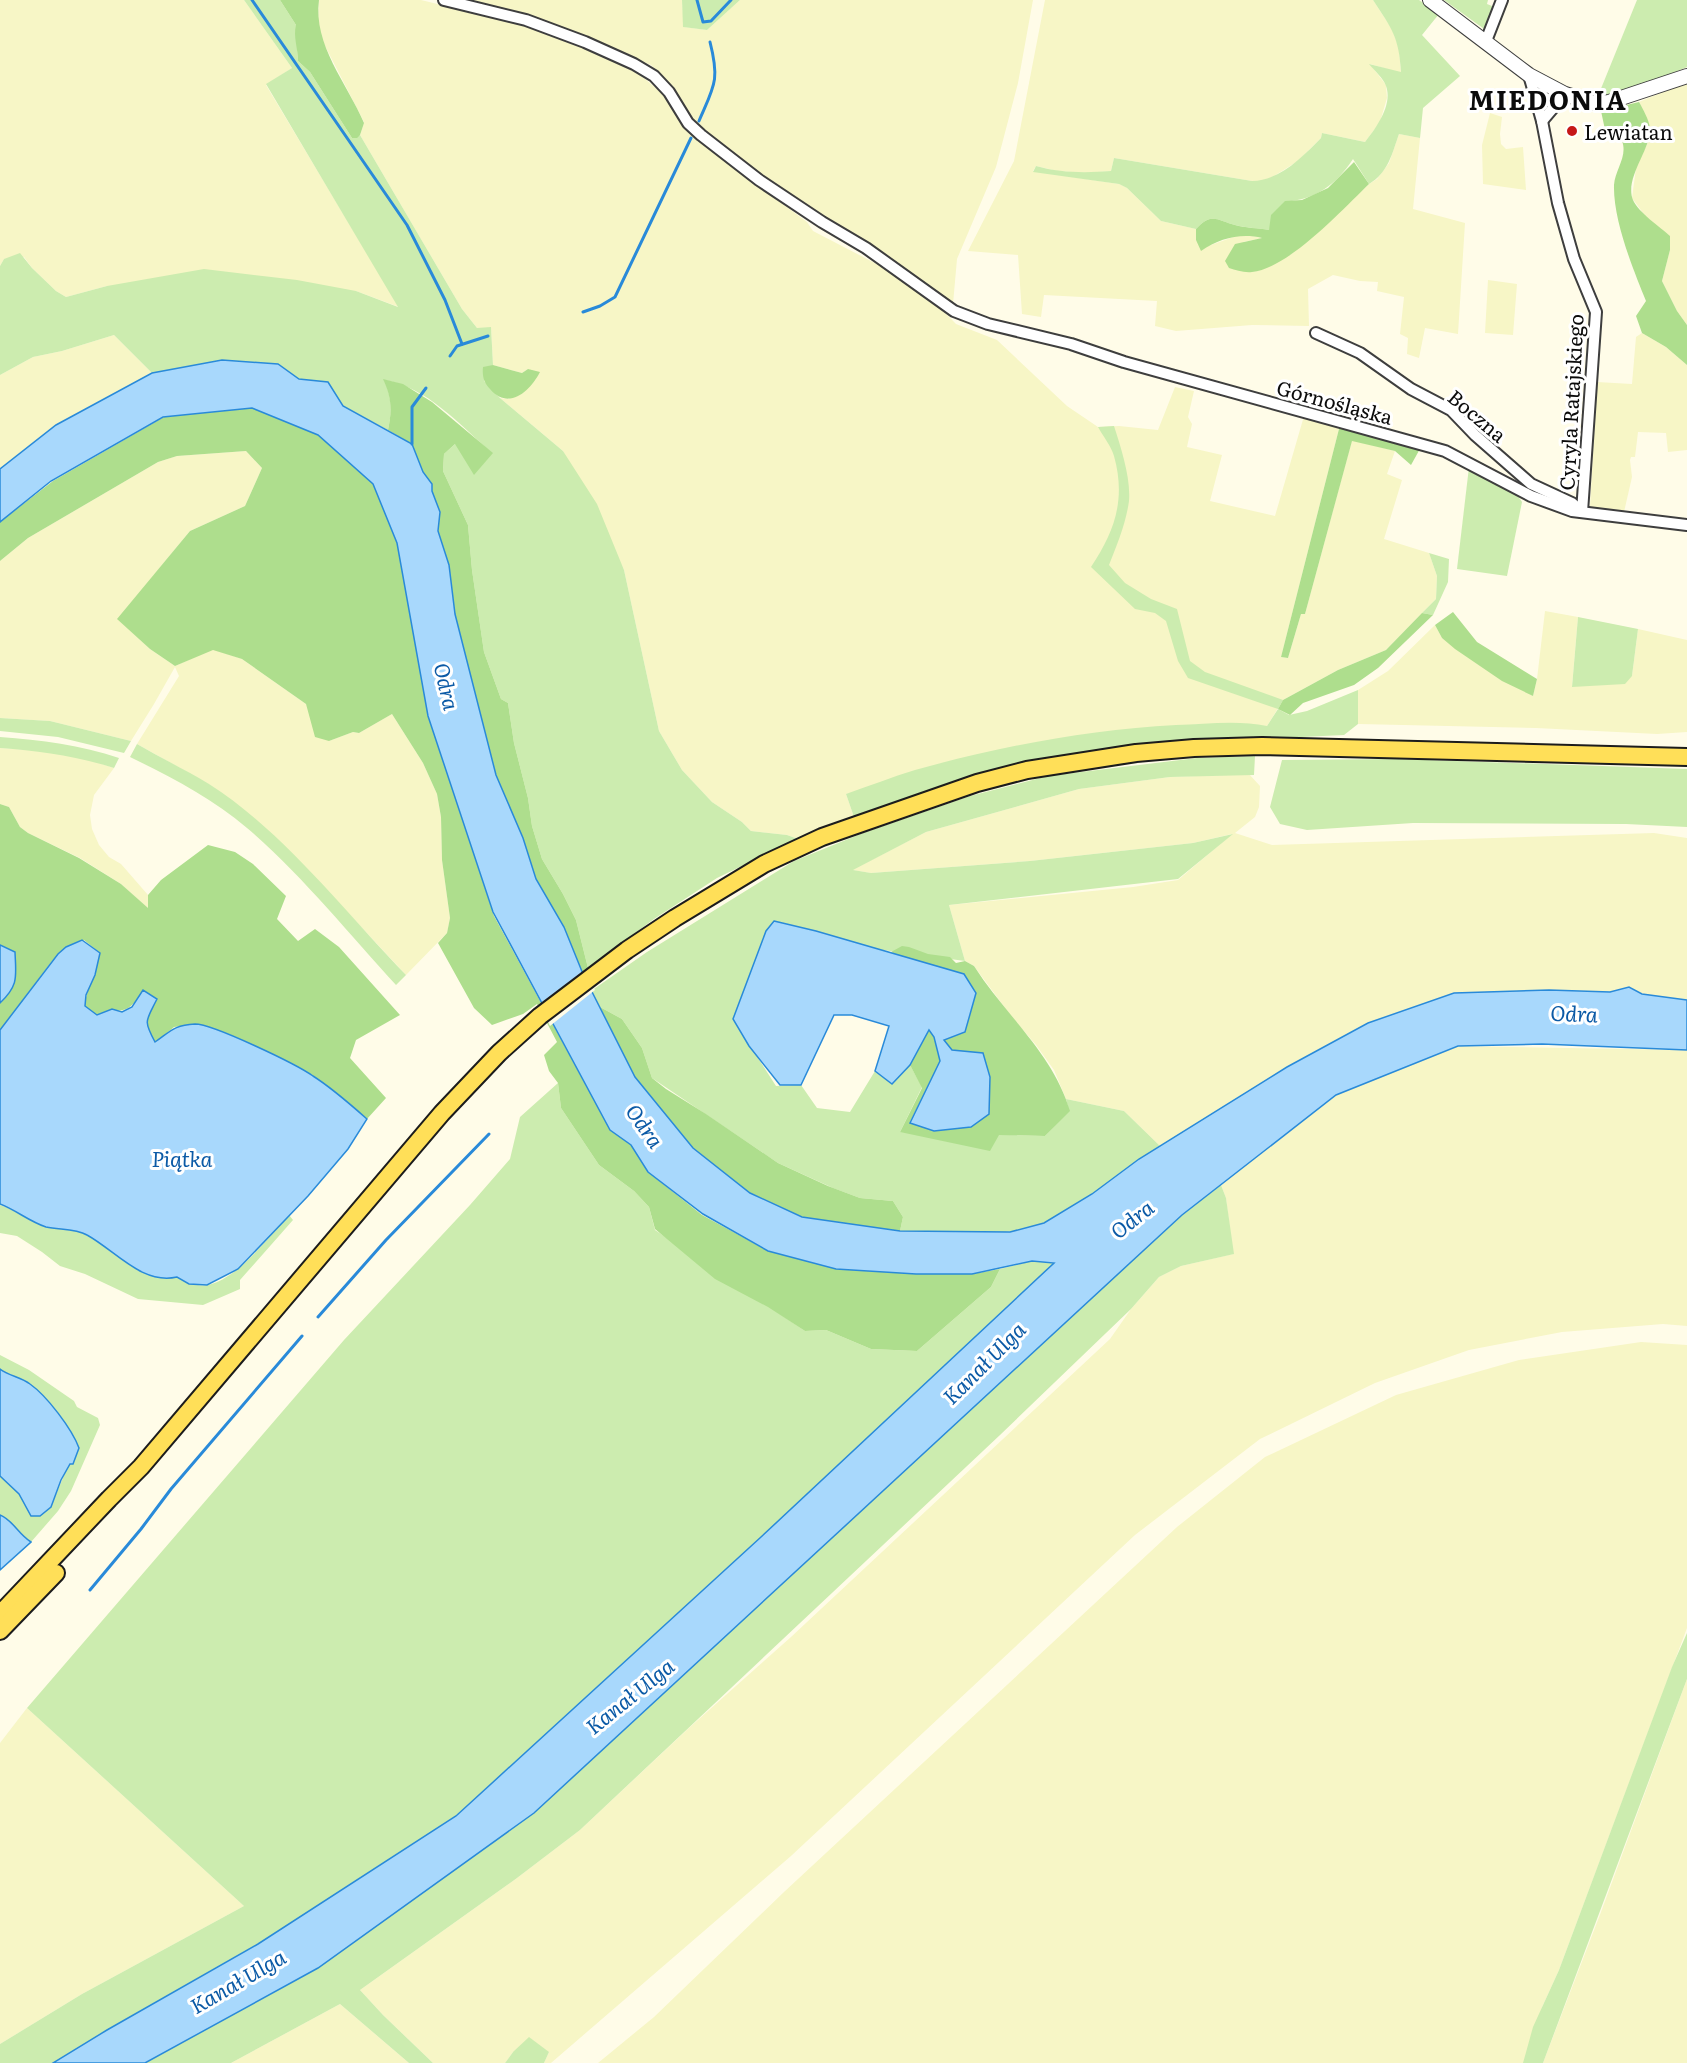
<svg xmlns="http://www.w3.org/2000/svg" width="1687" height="2063" viewBox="0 0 1687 2063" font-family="Literata,serif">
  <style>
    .farmland { fill: #f7f6c6 }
    .green { fill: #ccecaf }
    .forest { fill: #aede8d }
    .water { fill: #a8d8fc; stroke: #298ad9; stroke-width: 1.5 }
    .pier { fill: #fffce8 }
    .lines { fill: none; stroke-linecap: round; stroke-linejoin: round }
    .stream { stroke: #298ad9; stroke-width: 3 }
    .minor-casing { stroke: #3e3e3e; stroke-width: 14 }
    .tertiary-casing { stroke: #3e3e3e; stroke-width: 16 }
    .primary-casing { stroke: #1c1c1c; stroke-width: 20 }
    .minor { stroke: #fff; stroke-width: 10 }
    .tertiary { stroke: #fff; stroke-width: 14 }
    .primary { stroke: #ffdf58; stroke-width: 16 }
    .poi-dot { fill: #c61818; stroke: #fff; stroke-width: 2 }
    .labels { text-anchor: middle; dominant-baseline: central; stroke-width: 6; stroke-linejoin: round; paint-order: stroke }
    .poi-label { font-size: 20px; fill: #0b0b0b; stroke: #fff; text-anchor: start }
    .street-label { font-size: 20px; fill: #0b0b0b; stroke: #fff }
    .water-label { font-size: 21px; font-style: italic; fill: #0b5aa6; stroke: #fff }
    .district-label { font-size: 26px; font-weight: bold; letter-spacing: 1.5px; fill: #0b0b0b; stroke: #fff }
  </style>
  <rect width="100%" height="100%" fill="#fffce8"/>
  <g class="farmland">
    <path d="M0 0H244L292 68 266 85 399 307 356 291 107 286 66 297 56 291 32 268 24 257 4 259 0 266Z"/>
    <path d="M319 0H421L519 24 616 61 644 78 665 96 685 128 714 153 807 222 813 231 919 286 956 324 997 340 1067 406 1098 427 1119 426 1158 430 1175 387 1194 391 1188 417 1192 424 1187 447 1222 455 1210 501 1275 516 1304 416 1340 425 1281 657 1288 658 1301 614H1305L1352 440 1395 451 1387 474 1402 480 1384 539 1429 553 1437 576 1436 599 1386 650 1338 670 1283 700 1267 726 1198 724 846 794 854 817 798 839 787 835 751 831 742 822 712 802 682 770 659 731 624 570 563 451 500 398 510 399 528 369 522 373 493 365 491 328H477L462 309 360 135 364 122 323 42 318 23Z"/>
    <path d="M465 0H682L684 27 707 30 740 0H1033L1018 83 996 167 957 259 953 304 759 176 702 131 685 111 665 78 651 65 522 14Z"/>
    <path d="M1045 0H1373L1392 29 1399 48 1401 73 1370 64 1386 85 1387 98 1380 122 1365 142 1322 133 1321 138 1298 161 1266 181H1252L1114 158 1111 171 1086 173 1057 171 1036 166 1033 171 1119 184 1127 188 1161 221 1196 229V240L1208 246 1239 235 1252 236 1263 238 1243 242 1290 255 1369 184 1377 179 1389 163 1399 134 1420 138 1413 209 1465 223 1458 334 1425 328 1419 358 1407 354 1408 338 1400 334 1404 297 1377 291 1378 282 1360 281 1333 275 1308 289 1309 326 1252 325 1176 331 1155 326 1157 301 1044 295 1041 317 1022 314 1018 255 968 251 1014 161Z"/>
    <path d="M1687 82V325L1677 311 1662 281 1670 250 1632 198 1636 168 1648 142 1650 127 1639 102Z"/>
    <path d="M1490 113 1502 117 1500 134 1501 144 1506 149 1523 147 1526 190 1483 184 1482 145Z"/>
    <path d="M1488 280 1517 284 1513 335 1485 333Z"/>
    <path d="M1642 333 1666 347 1687 365V450L1668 452 1666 433 1638 432 1635 457H1631L1630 460 1632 477 1624 512 1590 507 1597 382 1632 384 1636 337Z"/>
    <path d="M114 335 152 373 56 425 0 469V375L33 357 62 351Z"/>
    <path d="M246 451 262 468 245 506 190 531 118 619 150 649 175 666 213 649 242 659 306 704 329 741 353 732 359 733 392 714 423 763 437 794 441 817 442 860 450 918 447 933 406 975 322 885 256 820 210 785 137 744 179 676 175 667 154 704 131 741 50 721 0 718V561L28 538 158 462 177 456Z"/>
    <path d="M1545 611 1578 617 1572 686 1632 676 1638 629 1687 640V732L1657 734 1536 728 1358 724V690L1388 671 1435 625 1442 638 1533 696 1537 679Z"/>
    <path d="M0 748 46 751 87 759 114 768 94 795 90 815 92 829 99 845 109 857 121 864 148 895V909L121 884 80 858 28 833 20 827 9 807 0 804Z"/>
    <path d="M1249 774 1260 786 1259 807 1255 817 1235 833 1272 845 1654 833 1687 838V1000L1642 994 1624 988 1610 992 1549 990 1368 1023 1287 1067 1160 1146 1124 1111 1066 1099 1054 1070 1036 1045 1011 1016 974 966 965 961 949 905 1133 887 1178 880 1232 834 1193 843 1030 861 871 873 852 870 926 832 1079 789 1170 777Z"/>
    <path d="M1458 1046 1687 1050V1326L1663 1324 1562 1332 1469 1350 1375 1383 1260 1439 1135 1535 791 1856 551 2063H544L549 2052H513L505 2063H433L383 2015 360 1990 517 1878 580 1830 690 1727 791 1637 1110 1339 1131 1309 1159 1277 1181 1266 1233 1254 1226 1198 1221 1185 1336 1095Z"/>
    <path d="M1641 1342 1687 1345V1628L1559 1970 1543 2005 1524 2063H598L654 2017 784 1892 1177 1527 1265 1457 1396 1395 1519 1360Z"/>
    <path d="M1687 1679V2063H1543L1601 1912Z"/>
    <path d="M27 1708 244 1906 82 1994 0 2044V1743Z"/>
    <path d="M340 2004 409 2063H231Z"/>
  </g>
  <g class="green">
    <path d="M244 0H280L296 25 298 61 310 72 352 138 360 135 462 309 477 328 491 327 493 365 484 381 500 398 563 451 597 504 624 570 659 731 682 770 712 802 742 822 751 831 787 835 798 839 717 878 654 919 588 968 576 920 563 894 542 859 532 826 528 798 514 743 508 703 501 699 484 652 472 570 468 525 443 471 444 454 455 444 492 453C461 426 426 386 384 380 392 398 392 411 388 430L343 406 328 382 299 379 278 364 222 360 152 373 114 335 62 351 33 357 0 375V266L4 259 20 253 32 268 56 291 66 297 107 286 204 269 297 280 356 291 398 307 266 84 292 68Z"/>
    <path d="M682 0H740L707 30 683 27Z"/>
    <path d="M1373 0H1419L1439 14 1422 35 1460 76 1423 108 1420 138 1399 134C1392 154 1388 173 1369 184L1353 159C1336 185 1316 199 1285 202L1269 230C1258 228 1246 228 1235 225 1217 220 1211 212 1196 229L1161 221 1127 188 1119 184 1033 172 1036 166C1061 173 1085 173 1111 171L1114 158 1252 181C1281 180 1302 157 1321 138L1322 133 1365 142C1376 128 1393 105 1386 86 1384 79 1374 70 1369 64L1401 72C1399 37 1392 29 1373 0Z"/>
    <path d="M1444 0H1488L1487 4 1497 8 1487 31Z"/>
    <path d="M1637 0H1687V67L1663 77 1604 96 1600 91Z"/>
    <path d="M1114 426C1121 448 1131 478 1129 501 1126 523 1117 545 1109 565L1125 583 1151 599 1177 609 1190 661 1205 672 1283 700 1278 709 1289 715 1307 711 1358 690V724L1344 735 1131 745 1019 764 854 817 846 794C869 786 892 777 915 770 1001 746 1088 730 1176 725 1206 724 1239 720 1267 726L1278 709 1188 678 1178 661 1166 621 1155 613 1135 609 1091 567C1115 531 1126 499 1114 456 1111 446 1103 436 1098 427Z"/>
    <path d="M1469 467 1515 492 1522 502 1507 576 1457 569Z"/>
    <path d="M1429 553 1449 559 1448 582 1433 615 1422 613 1436 599 1437 576Z"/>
    <path d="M1578 617 1638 629 1632 676 1625 684 1572 687Z"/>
    <path d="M0 718 50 721 131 741 124 753 58 737 0 731Z"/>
    <path d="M0 737C41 740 81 745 119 758L114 768C76 756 39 751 0 748Z"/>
    <path d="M137 744C161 758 186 770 209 784 283 831 345 912 406 975L396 985C349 934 300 873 247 828 212 798 171 777 130 757Z"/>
    <path d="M1255 756 1254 775 1170 777 1079 789 926 832 853 870 871 873 1030 861 1193 843 1233 834 1178 879 949 905 965 961 868 948 816 931 775 921 733 1019 776 1086 801 1085 817 1108 850 1112 875 1071 892 1084 910 1065 922 1087 900 1132 1045 1136 1069 1111 1066 1099 1124 1111 1160 1146C1121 1170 1086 1203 1045 1223 1012 1239 939 1232 900 1231L903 1217 893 1201 860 1198 833 1188 778 1163 652 1078 642 1048 622 1019 600 1007 591 991 647 952 794 861 863 833 970 796 1048 776 1197 758Z"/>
    <path d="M1398 759 1687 769V827L1626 824 1413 823 1307 830 1280 824 1270 807 1282 760Z"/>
    <path d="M558 1083 561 1108 599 1165 634 1191 649 1207 655 1230 805 1331 826 1330 871 1349 917 1351 991 1287 1000 1269 1032 1261 1054 1263 761 1537 456 1816 258 1944 107 2030 53 2063H0V2044L82 1994 244 1906 27 1708 344 1340 470 1205 510 1159 520 1117Z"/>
    <path d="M1221 1185 1226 1198 1234 1254 1181 1266 1159 1277 1131 1309 1000 1435 580 1830 517 1878 360 1990 383 2015 433 2063H409L340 2004 231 2063H145L318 1968 534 1813 1182 1215Z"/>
    <path d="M0 1205C16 1210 30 1222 46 1226 60 1230 74 1228 87 1235 111 1248 148 1284 177 1277 187 1282 197 1287 208 1285 239 1278 268 1237 289 1215L293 1220 240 1280V1289L203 1305 138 1299 85 1274 60 1266 42 1252 17 1236 0 1233Z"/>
    <path d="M0 1355 29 1370 74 1401 77 1407 98 1418 100 1425 71 1491 58 1511 31 1542C18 1534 13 1520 0 1515V1476L19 1494 31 1516 51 1507C60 1484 70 1464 76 1441 65 1421 49 1398 30 1384 21 1378 9 1377 0 1369Z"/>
    <path d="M1687 1633V1679L1543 2063H1523L1533 2027 1559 1970 1672 1667Z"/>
    <path d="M529 2037 549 2052 544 2063H505L513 2052Z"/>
  </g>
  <g class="forest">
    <path d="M280 0H319C313 45 347 83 364 123L360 135 357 138H352L310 72 298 61C298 48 293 37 296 25Z"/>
    <path d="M1639 102C1643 109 1649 120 1650 128 1652 148 1624 178 1633 200 1638 212 1660 227 1670 236V250L1662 281 1677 311 1687 325V365L1666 347 1642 333 1636 316 1646 301C1633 269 1613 220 1614 185 1615 170 1628 156 1622 141L1607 139 1601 111Z"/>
    <path d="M1354 162 1369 184C1342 210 1289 268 1252 272 1244 273 1236 270 1229 268L1225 261 1235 244 1262 238C1241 233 1220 238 1201 251L1196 240V229C1211 212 1217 220 1235 225 1245 228 1258 228 1269 230L1271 215 1285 201 1302 200 1328 188Z"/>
    <path d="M493 365 522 373 528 369 540 372C530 391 509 411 490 389 484 383 482 376 483 367Z"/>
    <path d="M383 379 403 384 432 402 493 453 474 475 455 444 444 454 443 471 468 525 472 570 484 652 501 699 508 703 514 743 528 798 532 826 542 859 563 894 576 920 588 968 583 974 564 927 536 879 523 838 496 775 455 614 449 565 438 531 440 512 432 491V484L423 472 412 444 388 430C392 411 392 398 383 379Z"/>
    <path d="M252 408 318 435 374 484 398 545 448 775 494 916 610 1130 631 1145 648 1172 702 1215 768 1251 836 1269 916 1274H972L1000 1269 991 1287 917 1351 871 1349 826 1330 805 1331 768 1307 715 1279 655 1229 649 1207 634 1191 599 1165 561 1108 558 1083 549 1071 544 1055 557 1042 537 1004 523 1014 492 1025 474 1008 438 943 447 933 450 918 442 860 441 817 437 794 423 763 392 714 359 733 353 732 329 741 315 737 306 704 242 659 213 650 175 666 150 649 117 619 190 531 245 506 262 468 246 451 177 456 158 462 28 538 0 561V522L53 481 164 417Z"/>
    <path d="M1340 425 1421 447 1411 465 1395 451 1352 441 1305 614H1301L1288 658 1281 657Z"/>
    <path d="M1453 612 1477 642 1537 679 1533 696 1502 681 1455 649 1442 638 1435 625Z"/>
    <path d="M1422 613 1433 615 1378 668 1354 685 1303 703 1290 715 1278 709 1283 700 1338 670 1386 650Z"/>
    <path d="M0 804 9 807 20 827 28 833 79 858 121 884 148 908V895L161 880 208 845 235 852 253 864 286 896 277 919 298 941 315 929 339 947 400 1015 356 1040 350 1058 386 1098 367 1119 312 1075 238 1038 197 1024 174 1027 155 1043 147 1029 143 991C124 1020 122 1005 96 1015L84 1006C88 987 96 971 100 953L84 940 66 947 52 961 0 1030Z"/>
    <path d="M902 946 909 947 928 954 950 957 956 963 965 961 974 966C1005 1015 1053 1053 1070 1111L1045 1136 999 1135 990 1151 900 1132 922 1088 910 1065 929 1029 934 1037 940 1061 910 1122 983 1053 951 1050 943 1040 965 1032 976 993 891 952Z"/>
    <path d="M600 1007 622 1019 642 1048 652 1078 666 1089 706 1114 778 1163 828 1186 860 1198 893 1201 903 1217 900 1231 802 1217 750 1193 693 1148 635 1077Z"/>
  </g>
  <g class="water">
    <path d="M222 360 278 364 299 379 328 382 343 406 412 444 423 472 432 484V491L440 512 438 531 449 565 455 614 496 775 523 838 536 879 564 927 583 974 635 1077 693 1148 750 1193 802 1217 900 1231 1010 1232 1044 1223 1092 1194 1139 1159 1287 1067 1368 1023 1454 993 1549 990 1610 992 1629 987 1642 994 1687 1000V1050L1542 1044 1458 1046 1336 1095 1182 1215 534 1813 318 1968 145 2063H53L107 2030 258 1944 456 1816 761 1537 1054 1263 1032 1261 972 1274H916L836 1269 768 1251 703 1214 648 1172 631 1145 610 1130 493 912 428 716 397 543 373 484 318 435 252 408 163 417 51 481 0 522V469L56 425 152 373Z"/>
    <path d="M774 921 816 931 964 974 976 993 965 1032 944 1040 952 1050 983 1053 990 1077 989 1114 971 1127 934 1131 910 1123 940 1061 934 1037 929 1030 910 1065 892 1084 875 1071 889 1026 852 1015H834L801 1085H780L749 1046 733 1019 766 931Z"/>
    <path d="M82 940 100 953 95 975 86 995 85 1006 97 1015 112 1009 122 1012 132 1007 143 990 157 999C146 1021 143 1020 155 1042 171 1031 174 1025 195 1024 213 1024 296 1064 313 1076 332 1088 350 1104 367 1119L348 1149 308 1196 238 1269 207 1285 189 1284 177 1277C142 1285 116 1251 87 1235 75 1228 60 1230 46 1227 30 1222 16 1210 0 1204V1030L58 954 66 947Z"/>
    <path d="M0 945 15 952C16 977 19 985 0 1003Z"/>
    <path d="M0 1369C9 1376 21 1377 30 1384 47 1396 72 1429 79 1448L73 1464H70L61 1480 51 1507 40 1516H31L19 1494 0 1476Z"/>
    <path d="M0 1515C13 1520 18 1534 31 1542L0 1570Z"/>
  </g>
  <path class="pier" d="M586 974 595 990 550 1026 542 1010Z"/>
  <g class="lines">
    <g class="stream">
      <path d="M252 0 407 225 445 300 462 344"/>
      <path d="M697 0 703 22 711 21 731 0"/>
      <path d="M699 121C714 86 720 81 710 42"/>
      <path d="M583 312 600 306 615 297 691 138"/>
      <path d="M450 356 457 346 488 336"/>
      <path d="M412 444V407L426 388"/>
      <path d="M318 1317 386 1240 489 1134"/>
      <path d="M90 1590 141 1529 171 1489 302 1336"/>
    </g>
    <defs>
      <g id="minor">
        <path d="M444 0 526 20 585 42 634 64 654 76 669 92 688 123 701 135 759 180 822 222 866 248 954 311 988 324 1071 344 1124 362 1445 451 1531 496 1572 511 1687 525"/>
        <path d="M1486 41 1502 0"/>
        <path d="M1529 75 1542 121 1558 203 1574 259 1596 312 1582 512"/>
        <path d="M1542 121 1565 94"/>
        <path d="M1316 333 1360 353 1411 389 1451 410 1475 435 1531 484 1572 503 1582 512"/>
      </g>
      <path id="tertiary" d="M1430 0 1529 75 1565 94 1594 103 1609 102 1687 76"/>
      <g id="primary">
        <path d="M0 1614 109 1499 141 1467 442 1113 499 1053 540 1016 627 950 675 918 764 864 822 837 977 783 1027 770 1136 753 1194 748 1262 746 1687 757"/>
        <path d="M0 1631 56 1573"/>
      </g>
    </defs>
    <use href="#minor" class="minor-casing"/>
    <use href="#tertiary" class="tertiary-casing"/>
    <use href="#primary" class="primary-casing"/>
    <use href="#minor" class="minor"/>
    <use href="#tertiary" class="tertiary"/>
    <use href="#primary" class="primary"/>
  </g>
  <circle class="poi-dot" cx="1572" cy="131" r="6"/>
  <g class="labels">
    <g class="poi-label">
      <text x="1584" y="131">Lewiatan</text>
    </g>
    <g class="street-label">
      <text transform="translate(1335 401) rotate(15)">Górnośląska</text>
      <text transform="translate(1570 402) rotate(-87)">Cyryla Ratajskiego</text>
      <text transform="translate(1478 415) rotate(40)">Boczna</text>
    </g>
    <g class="water-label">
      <text transform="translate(448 686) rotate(77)">Odra</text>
      <text transform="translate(1574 1012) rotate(2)">Odra</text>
      <text transform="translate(646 1125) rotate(55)">Odra</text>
      <text x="182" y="1157">Piątka</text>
      <text transform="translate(1131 1218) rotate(-38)">Odra</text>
      <text transform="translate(983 1362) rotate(-45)">Kanał Ulga</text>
      <text transform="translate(629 1695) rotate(-39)">Kanał Ulga</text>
      <text transform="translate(237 1980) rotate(-30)">Kanał Ulga</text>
    </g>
    <g class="district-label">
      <text x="1548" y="98">MIEDONIA</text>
    </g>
  </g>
</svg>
